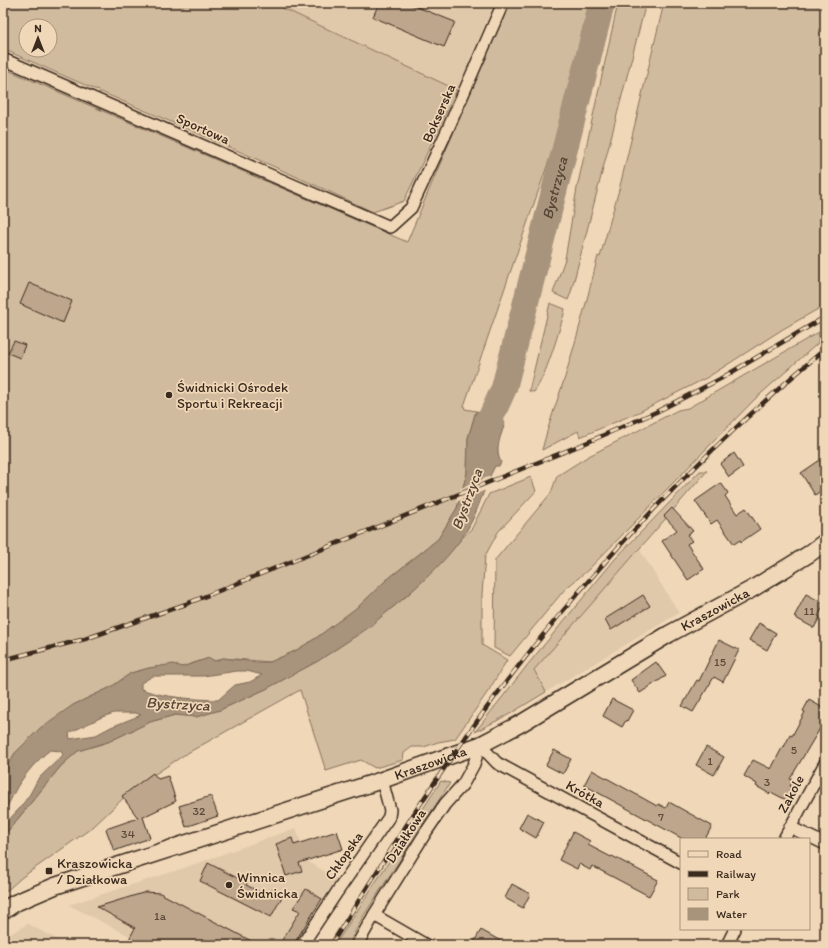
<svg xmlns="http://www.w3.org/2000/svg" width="828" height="948" viewBox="0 0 828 948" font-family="Itim,sans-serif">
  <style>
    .built { fill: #e0c8aa }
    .green { fill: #d1bb9e; stroke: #86725e; fill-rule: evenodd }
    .water { fill: #a8937b; stroke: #7c6956; fill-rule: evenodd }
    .pier { fill: #efd7b7 }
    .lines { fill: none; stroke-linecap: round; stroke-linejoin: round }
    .river { stroke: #a8937b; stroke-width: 26 }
    .building { fill: #bda68c; stroke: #3b2a1e }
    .street-casing { stroke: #3b2a1e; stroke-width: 14 }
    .secondary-casing { stroke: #3b2a1e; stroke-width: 19 }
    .street { stroke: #efd7b7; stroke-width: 11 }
    .secondary { stroke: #efd7b7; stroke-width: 16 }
    .rail-casing { stroke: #3b2a1e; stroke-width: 4.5 }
    .rail { stroke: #efd7b7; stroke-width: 3; stroke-dasharray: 9; stroke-linecap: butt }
    .poi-dot { fill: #3b2a1e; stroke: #efd7b7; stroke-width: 1.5 }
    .labels { text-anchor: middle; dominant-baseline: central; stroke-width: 3.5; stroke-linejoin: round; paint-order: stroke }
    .number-label { font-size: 12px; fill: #5c493a }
    .street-label { font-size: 14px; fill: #3b2a1e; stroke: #efd7b7 }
    .poi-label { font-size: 14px; fill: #3b2a1e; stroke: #efd7b7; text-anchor: start }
    .water-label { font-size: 15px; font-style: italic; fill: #564435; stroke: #efd7b7 }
  </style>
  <rect width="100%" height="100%" fill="#efd7b7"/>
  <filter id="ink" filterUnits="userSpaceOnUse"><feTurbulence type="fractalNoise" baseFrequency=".025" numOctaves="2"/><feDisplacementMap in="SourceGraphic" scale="8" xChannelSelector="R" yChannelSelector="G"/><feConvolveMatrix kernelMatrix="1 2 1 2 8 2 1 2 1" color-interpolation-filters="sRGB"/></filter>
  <g filter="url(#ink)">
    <g class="built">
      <path d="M272 3H495L457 90Z"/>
      <path d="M639 549 679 613 546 692 534 670Z"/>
      <path d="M296 828 307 861 339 880 297 945H147L69 905 178 870Z"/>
      <path d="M28 924 68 945H3V940L7 936Z"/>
    </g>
    <g class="green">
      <path d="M3 3H272L457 90 404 201 373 212C251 154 126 104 3 49ZM26 26H50V50H26Z"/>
      <path d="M508 3H589L556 140 464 406 465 409 476 411 468 438 467 473 457 508 438 539 384 582 361 605 316 638 295 651 270 662 223 658 215 661 209 658 182 667 173 665 149 668 131 673 111 687 73 705 15 753 3 773V68L407 242Z"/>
      <path d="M618 3H646L571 292 568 300 553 293 565 259 577 188Z"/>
      <path d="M664 3H825V305L783 329 708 377 639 412 580 437 578 431 542 450C548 425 557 402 565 377 577 337 588 297 598 256L600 257 620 186Z"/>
      <path d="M550 303 565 309 564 314C557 337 547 374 534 392L529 391Z"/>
      <path d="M819 332 818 343 755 399 588 570 565 589 510 656 494 648 495 560 551 493 557 476 587 457 678 410 688 408Z"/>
      <path d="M700 471H707L534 670 546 692 508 715 475 732 529 663 616 558Z"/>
      <path d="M531 477 536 491 498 532 485 556 482 594V645L507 660 489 690 455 739 438 742 424 747H412L404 753 403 760 375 768 361 760 326 771 300 690 184 755 134 788 93 827 21 878 3 894V837L61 766 78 751 108 742 150 722 175 715 196 717 220 710 266 689 318 661 374 624 376 621 408 595 472 528 489 494Z"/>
      <path d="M441 781 450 783 364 915 348 945H335Z"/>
    </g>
    <path class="water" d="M476 411 505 423C501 436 494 449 501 462L499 466H495C484 486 479 510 467 530 446 564 407 596 376 621L374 624 318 661 266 689 220 710 196 717 175 715 150 722 108 742 78 751 61 766 3 837V826L20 808 30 794 38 779 63 755 61 751 50 750C37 760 26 773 17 787 12 796 9 805 3 813V773L15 753 40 728 73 705 111 687 131 673 149 668 173 664 182 667 209 658 215 661 223 658 256 662H270L295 651 316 638 360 605 384 582 438 539 457 508 467 473 468 438ZM237 671H247L262 675 250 682 235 685 218 700C193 699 165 698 141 689V683L153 676H203ZM114 713H136L141 715 111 727 96 735 70 739 69 733 102 717Z"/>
    <path class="pier" d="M493 475 486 490 456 502 461 488Z"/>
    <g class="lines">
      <path class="river" id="s1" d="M483 451 491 417 504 388 602 3"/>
    </g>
    <g class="building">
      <path d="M379 3H407L455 22 444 47 373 17Z"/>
      <path d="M29 283 72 301 63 323 20 304Z"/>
      <path d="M14 341 25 345 20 358 8 353Z"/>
      <path d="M734 453 743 467 729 477 720 464Z"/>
      <path d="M820 460 825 467V488L815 495 801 473Z"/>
      <path d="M721 483 728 493 725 496 737 514 746 508 760 529 741 542 740 540 734 544 717 520 711 524 695 501Z"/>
      <path d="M672 508 693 531 687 535 692 541 687 544 704 569 688 580 662 541 677 530 664 516Z"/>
      <path d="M806 594 825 604 818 616 820 617 814 628 794 617Z"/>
      <path d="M643 595 650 606 611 630 605 619Z"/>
      <path d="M759 623 776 633 767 650 749 640Z"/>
      <path d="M719 640 739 650 723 682 714 677 693 712 682 706 697 680 699 681Z"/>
      <path d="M656 662 666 676 640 693 631 680Z"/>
      <path d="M612 699 633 710 627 721 626 720 622 727 603 716Z"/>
      <path d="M809 700 825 709V720L790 779 793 781 790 786 796 789 790 802 771 792 770 794 756 786 757 784 744 776 753 760 771 769 783 746 784 747 790 735 792 736 805 712 803 711Z"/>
      <path d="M706 747 724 757 714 775 696 765Z"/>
      <path d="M554 750 571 759 563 774 546 765Z"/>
      <path d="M592 770 657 806 658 804 666 808 669 802 712 826 705 839H683L584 785Z"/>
      <path d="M153 773 158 779 168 776 176 801 143 817 150 838 114 851 106 829 138 818 122 796Z"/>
      <path d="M211 796 218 816 186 827 179 806Z"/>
      <path d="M527 813 544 822 536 838 519 828Z"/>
      <path d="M337 831 343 849 299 863 302 871 286 876 276 844 292 838 294 845Z"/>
      <path d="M573 832 590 841 588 845 611 857 612 856 658 880 649 896 592 866 590 870 579 864 577 869 559 860Z"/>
      <path d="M208 863 247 883 246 885 268 896 272 889 283 895 271 917 200 881Z"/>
      <path d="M512 884 530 894 523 908 505 898Z"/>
      <path d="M306 889 322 899 293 945H279L300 911 293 908Z"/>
      <path d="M146 892 160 893 259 945H126L135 928 97 907Z"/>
      <path d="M481 930 508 945H472Z"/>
    </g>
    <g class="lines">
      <defs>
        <g id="street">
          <path d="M3 59 390 227 411 208 447 131 503 3"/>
          <path d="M790 827 825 844"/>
          <path d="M784 839 825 763"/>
          <path d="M374 915 426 945"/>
          <path d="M302 945 337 892 389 817 390 810 382 780"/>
          <path d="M357 945 374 915 426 832 445 804 463 784 474 764 480 745 497 763 681 863"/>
          <path d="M727 945 735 929"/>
        </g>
        <g id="secondary">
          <path id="s2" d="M3 911 15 903 55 886 382 780 480 745 520 724 669 634 752 589 809 554 825 542"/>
        </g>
      </defs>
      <use href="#street" class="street-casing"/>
      <use href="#secondary" class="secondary-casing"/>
      <use href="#street" class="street"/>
      <use href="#secondary" class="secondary"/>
      <defs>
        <g id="rail">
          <path d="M3 660 85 639 186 604 581 445 656 412 720 379 825 317"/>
          <path d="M331 945C384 860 437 774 497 694 593 566 702 452 825 349"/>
        </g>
      </defs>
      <use href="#rail" class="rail-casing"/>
      <use href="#rail" class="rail"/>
    </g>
  </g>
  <g class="poi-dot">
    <circle cx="169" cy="395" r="4"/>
    <rect x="45" y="867" width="8" height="8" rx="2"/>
    <circle cx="229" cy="885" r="4"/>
  </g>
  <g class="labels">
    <g class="number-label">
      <text x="809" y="611">11</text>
      <text x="720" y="662">15</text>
      <text x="794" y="750">5</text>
      <text x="710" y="761">1</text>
      <text x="767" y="782">3</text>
      <text x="199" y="811">32</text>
      <text x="661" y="817">7</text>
      <text x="128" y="834">34</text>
      <text x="160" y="916">1a</text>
    </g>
    <g class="street-label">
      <text transform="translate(439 113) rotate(-66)">Bokserska</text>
      <text transform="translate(203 129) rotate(24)">Sportowa</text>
      <text stroke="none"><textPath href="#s2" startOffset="777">Kraszowicka</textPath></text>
      <text stroke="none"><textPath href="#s2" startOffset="453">Kraszowicka</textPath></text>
      <text transform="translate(585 794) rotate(29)">Krótka</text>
      <text transform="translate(791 794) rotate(-62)">Zakole</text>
      <text transform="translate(406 836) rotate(-57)">Działkowa</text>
      <text transform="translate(344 856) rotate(-55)">Chłopska</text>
    </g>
    <g class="poi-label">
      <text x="177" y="387">Świdnicki Ośrodek<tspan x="177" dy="16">Sportu i Rekreacji</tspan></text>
      <text x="57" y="863">Kraszowicka<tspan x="57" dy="16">/ Działkowa</tspan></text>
      <text x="237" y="877">Winnica<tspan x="237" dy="16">Świdnicka</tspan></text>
    </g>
    <g class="water-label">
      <text stroke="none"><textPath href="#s1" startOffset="273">Bystrzyca</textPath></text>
      <text transform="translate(467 499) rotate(-70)">Bystrzyca</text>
      <text transform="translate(178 704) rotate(3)">Bystrzyca</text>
    </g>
  </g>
  <rect width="828" height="948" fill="none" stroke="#efd7b7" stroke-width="16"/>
  <rect x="8" y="8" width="812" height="932" fill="none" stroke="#3b2a1e" stroke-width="1.5" filter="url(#ink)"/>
  <rect x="680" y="838" width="130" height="92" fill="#efd7b7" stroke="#a7927a"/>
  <rect x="688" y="851" width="20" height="6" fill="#efd7b7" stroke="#a7927a"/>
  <text x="716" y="858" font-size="12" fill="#3b2a1e">Road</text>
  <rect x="688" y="871" width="20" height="6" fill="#3b2a1e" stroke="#a7927a"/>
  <text x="716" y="878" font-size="12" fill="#3b2a1e">Railway</text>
  <rect x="688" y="888" width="20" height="12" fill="#d1bb9e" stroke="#a7927a"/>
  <text x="716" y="898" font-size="12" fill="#3b2a1e">Park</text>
  <rect x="688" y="908" width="20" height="12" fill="#a8937b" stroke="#a7927a"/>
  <text x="716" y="918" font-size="12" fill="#3b2a1e">Water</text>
  <g transform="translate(38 38)"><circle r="19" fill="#efd7b7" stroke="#a7927a"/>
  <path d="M0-3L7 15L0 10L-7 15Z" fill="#3b2a1e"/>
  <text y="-6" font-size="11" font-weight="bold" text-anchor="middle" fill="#3b2a1e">N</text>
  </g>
</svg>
